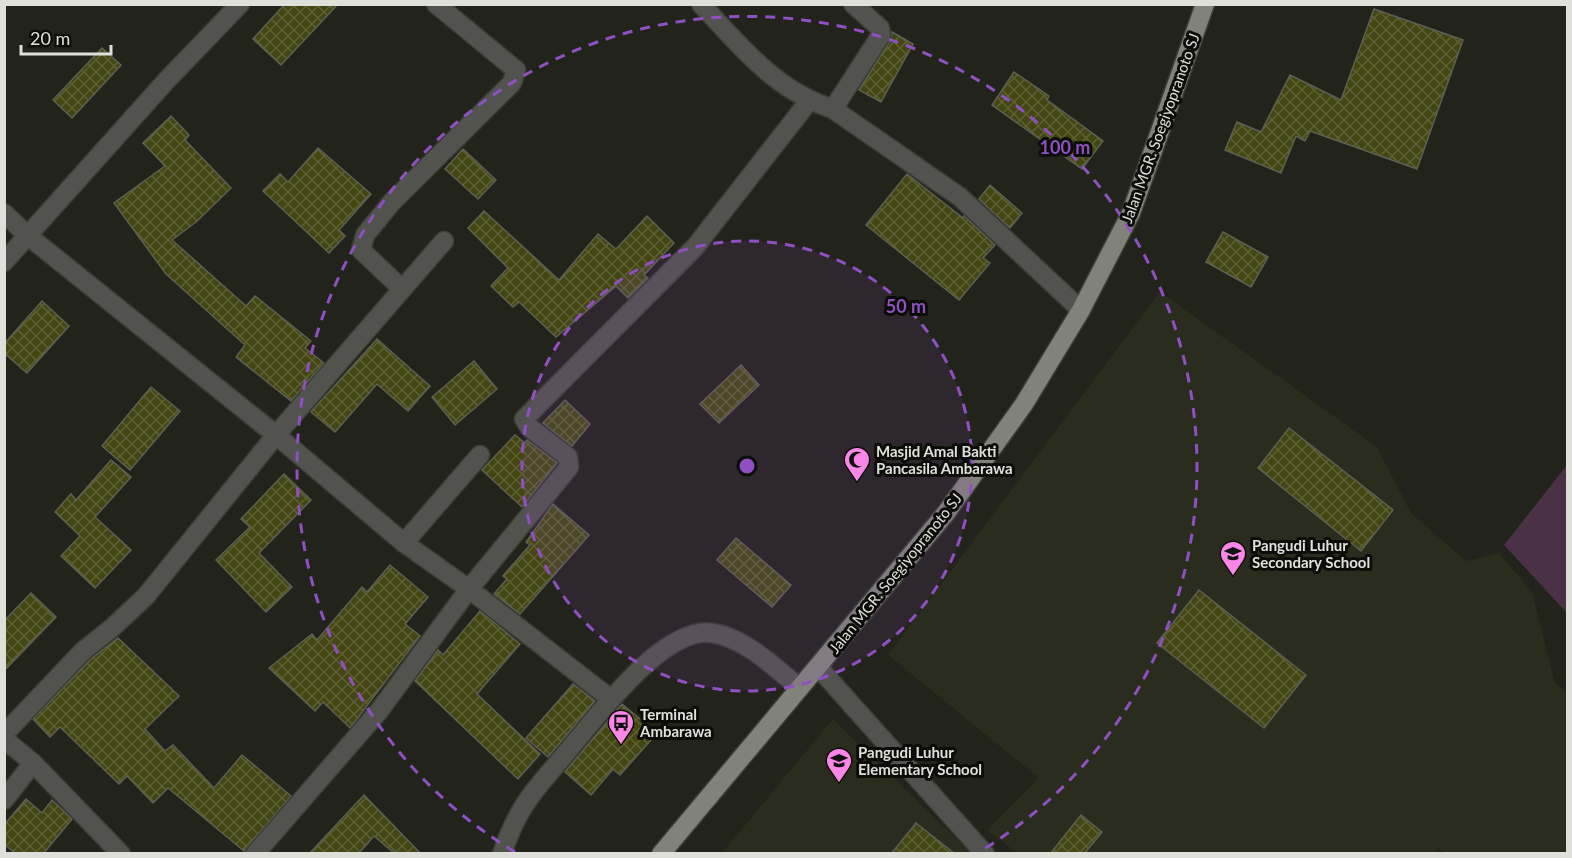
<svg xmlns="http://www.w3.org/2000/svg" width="1572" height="858" viewBox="0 0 1572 858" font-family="Lato,sans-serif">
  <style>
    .built { fill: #2a2c1d }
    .green { fill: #4b3146 }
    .building { fill: url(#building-cross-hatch); stroke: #5e5f55; stroke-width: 1.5 }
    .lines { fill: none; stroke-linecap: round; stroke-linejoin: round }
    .minor-casing { stroke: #3c3d35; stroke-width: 21 }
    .major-casing { stroke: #3c3d35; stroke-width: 21 }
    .minor { stroke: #52524e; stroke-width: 18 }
    .major { stroke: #818279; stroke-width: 18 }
    .ring { fill: none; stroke: #8f50c4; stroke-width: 3; stroke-dasharray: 10 8 }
    .labels { text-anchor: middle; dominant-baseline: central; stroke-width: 6; stroke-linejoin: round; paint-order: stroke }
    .street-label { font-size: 15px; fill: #dfe0da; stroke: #0c0c08 }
    .poi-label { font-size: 15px; font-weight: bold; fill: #dfe0da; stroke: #0c0c08; text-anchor: start }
    .centre { fill: #8f50c4; stroke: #0c0c08; stroke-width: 3 }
    .ring-label { font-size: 18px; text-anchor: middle; font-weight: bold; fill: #8f50c4; stroke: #0c0c08; stroke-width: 6; stroke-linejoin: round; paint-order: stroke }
  </style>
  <defs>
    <pattern id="building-cross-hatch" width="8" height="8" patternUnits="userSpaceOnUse" patternTransform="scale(1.5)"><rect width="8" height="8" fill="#434612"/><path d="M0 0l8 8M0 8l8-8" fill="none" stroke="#5e6034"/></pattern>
  </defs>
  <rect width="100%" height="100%" fill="#22231a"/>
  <g class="built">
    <path d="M1160 292 1377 447 1411 513 1466 561 1499 553 1532 592 1555 683 1567 693V853L1446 854 1438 848 1433 854 1017 853 987 830 1039 778 888 655Z"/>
    <path d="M833 719 967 849 968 853 721 854Z"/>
  </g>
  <path class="green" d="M1567 465V613L1504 545Z"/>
  <g class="building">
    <path d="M285 4H338L281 65 253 39Z"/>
    <path d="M1374 9 1463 40 1417 169 1310 131 1305 141 1296 136 1281 173 1225 150 1237 122 1261 132 1290 75 1341 100Z"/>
    <path d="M892 32 913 44 881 102 859 90 890 41Z"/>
    <path d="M102 48 121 65 72 118 53 100Z"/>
    <path d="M1014 72 1049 96 1047 100 1103 141 1082 169 992 105Z"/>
    <path d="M171 116 189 135 185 140 231 188 196 222 172 240 246 306 255 296 311 341 305 348 324 363 291 401 236 357 245 345 166 274 114 203 165 166 143 143Z"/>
    <path d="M318 148 371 194 339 230 345 236 329 253 263 191 280 174 288 182Z"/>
    <path d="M463 149 496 180 478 199 445 169Z"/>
    <path d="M907 174 963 218 964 216 995 245 983 258 990 263 959 300 866 225Z"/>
    <path d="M990 185 1022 213 1010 228 979 199Z"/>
    <path d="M484 211 559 280 598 234 616 249 647 216 674 243 644 275 648 278 628 298 616 286 556 337 519 302 513 307 491 286 508 268 468 228Z"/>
    <path d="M1223 232 1268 257 1251 287 1206 262Z"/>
    <path d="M42 301 69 326 27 373 4 353V344Z"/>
    <path d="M377 339 430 386 408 411 377 384 335 432 311 412Z"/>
    <path d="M474 361 497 389 455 425 432 397Z"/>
    <path d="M741 365 759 385 719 423 700 404Z"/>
    <path d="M151 387 180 411 130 470 102 446Z"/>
    <path d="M565 400 590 424 572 446 543 423Z"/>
    <path d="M1289 428 1393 510 1361 551 1258 468Z"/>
    <path d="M515 435 525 443 527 440 557 463 522 507 482 470Z"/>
    <path d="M111 460 131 477 95 517 131 550 95 588 61 556 80 536 55 512 71 494 76 500Z"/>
    <path d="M284 474 311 500 259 553 292 587 266 612 216 560 250 527 241 519Z"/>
    <path d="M553 504 589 535 520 614 494 594 507 579 503 576 530 545 526 542Z"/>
    <path d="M736 538 791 585 772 607 717 560Z"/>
    <path d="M390 565 428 597 405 624 420 636 350 728 323 702 315 711 269 668 312 634 317 640 362 587 367 592Z"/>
    <path d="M1199 590 1306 675 1264 728 1157 643Z"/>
    <path d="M31 593 56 617 4 671V621Z"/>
    <path d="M480 611 520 644 477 694 540 754 518 779 415 681 438 650 443 655Z"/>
    <path d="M118 638 179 696 145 729 165 751 173 745 214 788 242 755 291 796 244 851 168 788 153 803 127 776 119 784 60 727 50 737 33 719 91 659Z"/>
    <path d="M573 684 595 701 548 757 526 738Z"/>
    <path d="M622 704 657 733 620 775 613 769 591 795 565 772Z"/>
    <path d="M364 795 421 854H395L374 836 358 854H309Z"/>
    <path d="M26 799 42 813 52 800 72 819 43 854H16L4 844V825Z"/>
    <path d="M1081 815 1102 832 1084 854H1050Z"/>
    <path d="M916 823 955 854H891Z"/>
  </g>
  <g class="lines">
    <defs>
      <g id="minor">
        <path d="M701 4C741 47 776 91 833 109L960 197 1081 310"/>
        <path d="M833 109 881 35 880 28 853 4"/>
        <path d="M4 213 27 235 276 435 404 543 469 589 611 699"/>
        <path d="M4 262 166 81 240 4"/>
        <path d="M402 289 361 250 365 235 392 202 512 83 516 70 436 4"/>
        <path d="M404 543 480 455"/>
        <path d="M818 667 985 854"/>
        <path d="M4 734 83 651 113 627 146 596 276 435 444 241"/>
        <path d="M4 739 33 763 121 854"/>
        <path d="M4 800 33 763"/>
        <path d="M255 854 379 711 469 589 569 467 568 457 529 427 524 419 695 247 809 101"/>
        <path d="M502 854C508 836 515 820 525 804 538 784 556 766 571 747 599 714 664 626 712 633 746 638 775 668 800 688"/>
      </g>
      <path id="major" d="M661 854 946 513 1024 404 1081 310 1131 213 1205 4"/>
    </defs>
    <use href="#minor" class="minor-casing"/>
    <use href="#major" class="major-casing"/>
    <use href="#minor" class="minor"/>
    <use href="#major" class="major"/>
  </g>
  <circle cx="747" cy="466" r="225" fill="#8f50c4" fill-opacity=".12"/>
  <g class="ring">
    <circle cx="747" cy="466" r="225"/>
    <path d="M515 852A450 450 0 1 1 979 852"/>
  </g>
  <defs>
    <symbol id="mosque-pin" viewBox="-11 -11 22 30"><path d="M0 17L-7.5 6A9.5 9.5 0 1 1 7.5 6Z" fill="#fa87e7" stroke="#0c0c08"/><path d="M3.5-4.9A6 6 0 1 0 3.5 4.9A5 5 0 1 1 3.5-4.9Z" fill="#111"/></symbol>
    <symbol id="school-pin" viewBox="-11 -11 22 30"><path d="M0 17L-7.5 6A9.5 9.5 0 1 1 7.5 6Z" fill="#fa87e7" stroke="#0c0c08"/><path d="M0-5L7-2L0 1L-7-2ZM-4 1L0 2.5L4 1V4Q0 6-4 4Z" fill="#111"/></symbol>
    <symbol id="bus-pin" viewBox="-11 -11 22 30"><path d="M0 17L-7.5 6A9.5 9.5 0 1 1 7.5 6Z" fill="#fa87e7" stroke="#0c0c08"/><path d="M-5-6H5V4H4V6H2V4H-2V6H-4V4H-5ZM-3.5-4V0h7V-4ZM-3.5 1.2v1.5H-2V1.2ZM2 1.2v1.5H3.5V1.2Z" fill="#111"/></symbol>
  </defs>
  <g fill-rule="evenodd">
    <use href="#mosque-pin" x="842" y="445" width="30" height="40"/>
    <use href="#school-pin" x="1218" y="539" width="30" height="40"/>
    <use href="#bus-pin" x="606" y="708" width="30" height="40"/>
    <use href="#school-pin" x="824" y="746" width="30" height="40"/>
  </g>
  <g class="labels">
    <g class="street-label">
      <text transform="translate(1160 128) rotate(-70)">Jalan MGR. Soegiyopranoto SJ</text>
      <text transform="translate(895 573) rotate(-51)">Jalan MGR. Soegiyopranoto SJ</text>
    </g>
    <g class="poi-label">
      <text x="876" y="451">Masjid Amal Bakti<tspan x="876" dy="17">Pancasila Ambarawa</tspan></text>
      <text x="1252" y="545">Pangudi Luhur<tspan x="1252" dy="17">Secondary School</tspan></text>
      <text x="640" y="714">Terminal<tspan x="640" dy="17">Ambarawa</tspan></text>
      <text x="858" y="752">Pangudi Luhur<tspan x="858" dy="17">Elementary School</tspan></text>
    </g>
  </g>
  <circle cx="747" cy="466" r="9" class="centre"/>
  <g class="ring-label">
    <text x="1065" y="154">100 m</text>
    <text x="906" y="313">50 m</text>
  </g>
  <rect width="1572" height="858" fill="none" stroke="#dfe0da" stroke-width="12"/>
  <path d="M21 45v9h90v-9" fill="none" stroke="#dfe0da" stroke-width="3"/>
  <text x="30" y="45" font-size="18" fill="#dfe0da" stroke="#0c0c08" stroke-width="4.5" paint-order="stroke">20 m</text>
</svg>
